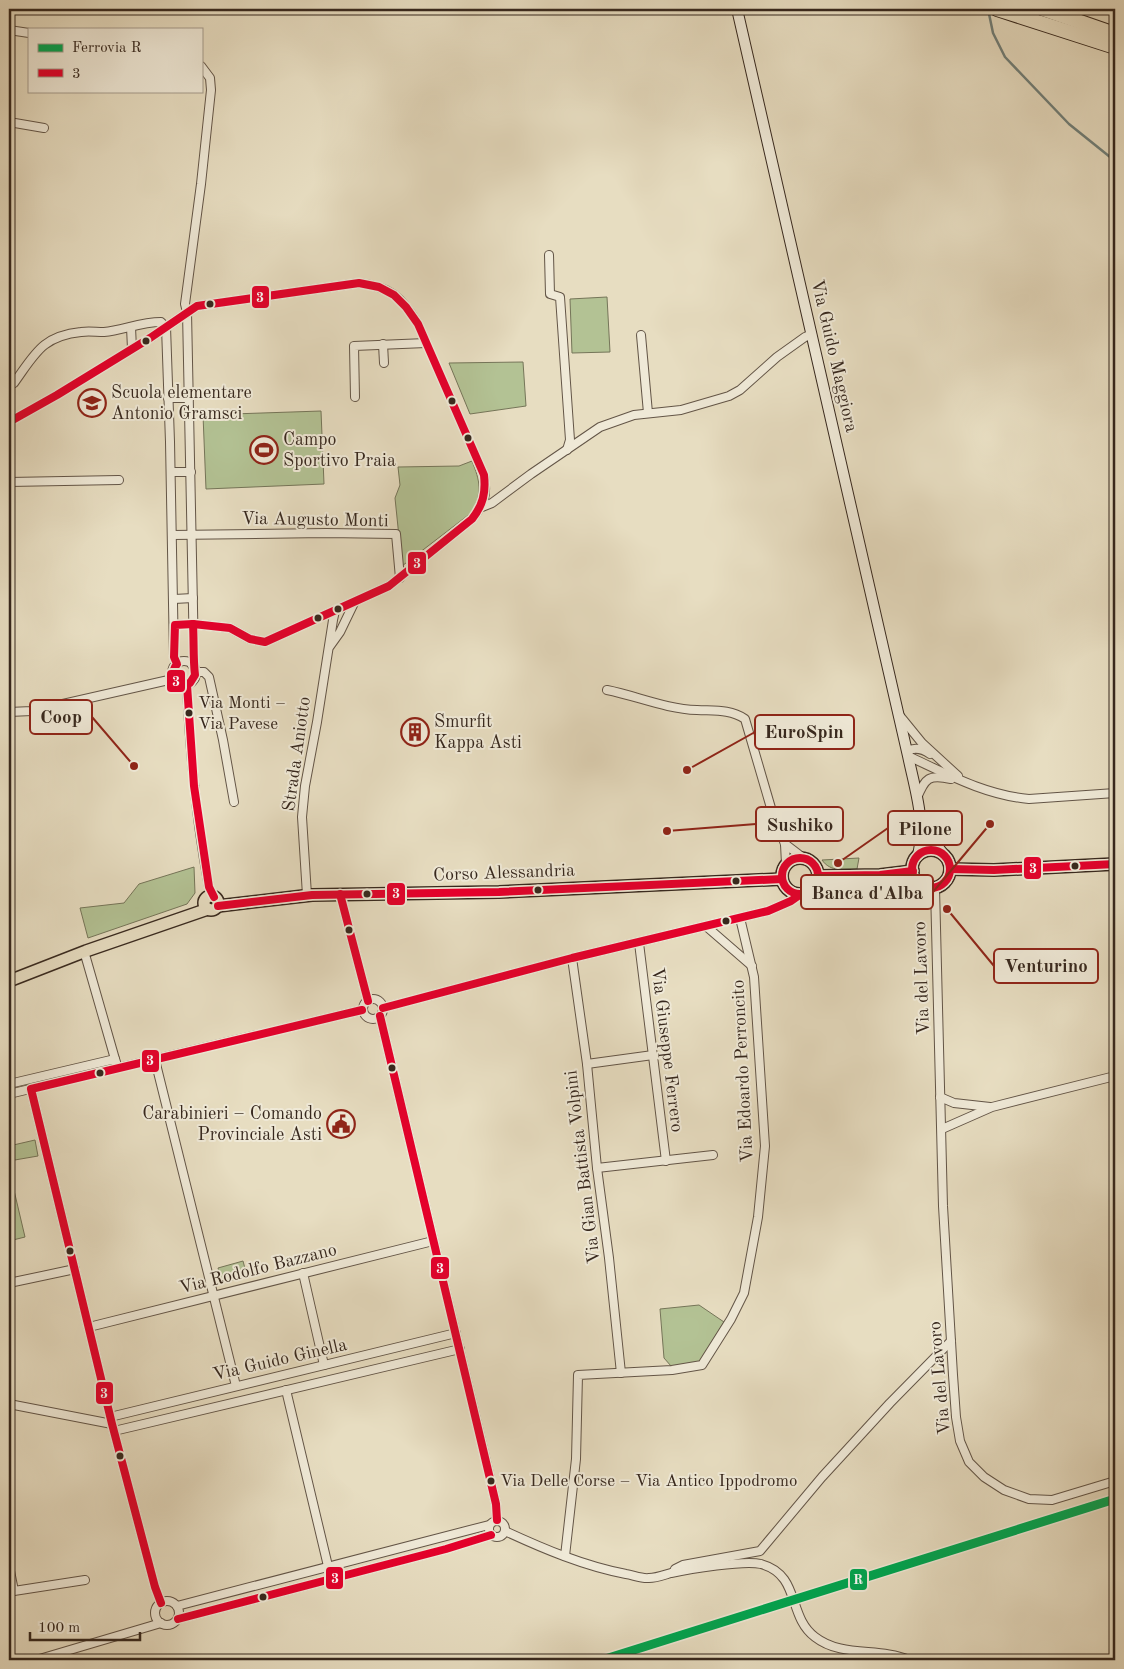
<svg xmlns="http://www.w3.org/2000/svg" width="1124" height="1669" viewBox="0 0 1124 1669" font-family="'Old Standard TT',serif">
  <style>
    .green { fill: #b3c294; stroke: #757559 }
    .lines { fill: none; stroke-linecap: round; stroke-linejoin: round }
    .stream { stroke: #71807a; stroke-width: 2.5 }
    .street-casing { stroke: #635547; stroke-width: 10 }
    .secondary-casing { stroke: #37281e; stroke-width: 12 }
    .primary-casing { stroke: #37281e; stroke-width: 14 }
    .highway-casing { stroke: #37281e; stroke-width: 16 }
    .street { stroke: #efe9d7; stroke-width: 8 }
    .secondary { stroke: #efe9d7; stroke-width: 10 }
    .primary { stroke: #e7ddc1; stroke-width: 11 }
    .highway { stroke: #e7ddc1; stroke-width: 14 }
    .bus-1-casing { stroke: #efe9d7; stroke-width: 11 }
    .bus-1 { stroke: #e4002b; stroke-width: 8 }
    .rail-1-casing { stroke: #efe9d7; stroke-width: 12 }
    .rail-1 { stroke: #00a651; stroke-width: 9 }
    .bus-dot { fill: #37281e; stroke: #efe9d7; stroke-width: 2 }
    .labels { text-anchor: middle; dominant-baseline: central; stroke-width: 4; stroke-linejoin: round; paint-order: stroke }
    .bus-label { font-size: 17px; fill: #37281e; stroke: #efe9d7; text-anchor: start }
    .street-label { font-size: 18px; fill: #37281e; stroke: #efe9d7 }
    .poi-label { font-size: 18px; fill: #37281e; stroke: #efe9d7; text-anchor: start }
    .leader { fill: none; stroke: #8f2418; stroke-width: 2 }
    .callout-dot { fill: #8f2418; stroke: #efe9d7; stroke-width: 2 }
    .callout { fill: #efe9d7; stroke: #8f2418; stroke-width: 2 }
    .callout-label { font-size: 19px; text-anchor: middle; font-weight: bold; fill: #37281e }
    .line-badge { stroke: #efe9d7; stroke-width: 2 }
    .badge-label { font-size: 14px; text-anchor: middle; font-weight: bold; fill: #fff }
  </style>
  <rect width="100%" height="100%" fill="#e7ddc1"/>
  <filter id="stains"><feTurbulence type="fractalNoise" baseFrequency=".004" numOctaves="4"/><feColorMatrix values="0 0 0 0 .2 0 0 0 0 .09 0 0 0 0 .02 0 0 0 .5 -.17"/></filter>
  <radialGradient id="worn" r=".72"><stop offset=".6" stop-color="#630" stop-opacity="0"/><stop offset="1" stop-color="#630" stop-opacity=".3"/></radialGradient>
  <g class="green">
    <path d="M607 297 610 352 572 353 570 299Z"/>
    <path d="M523 362 526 406 470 414 449 363Z"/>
    <path d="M321 411 324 484 206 489 203 415Z"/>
    <path d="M472 461C480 481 483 493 471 513L402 566 395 498 400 485 398 467 459 466Z"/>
    <path d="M859 858 857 869C845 870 830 872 822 860Z"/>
    <path d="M194 867 195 893 187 904 88 938 80 908 124 903 139 884Z"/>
    <path d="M35 1140 38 1156 9 1161V1146Z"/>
    <path d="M9 1169 25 1237 9 1241Z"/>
    <path d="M243 1261 247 1276 222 1283 218 1268Z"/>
    <path d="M699 1305 724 1322 698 1364 671 1366 664 1358 660 1309Z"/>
  </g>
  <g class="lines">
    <path class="stream" d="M988 9 993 33 1005 57 1069 124 1115 161"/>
    <defs>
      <g id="street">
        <path d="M9 30 29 33"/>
        <path d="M9 122 44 128"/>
        <path d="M549 255 550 294 560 297 570 440 567 450"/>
        <path d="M131 327 132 349"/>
        <path d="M641 335 648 413"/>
        <path d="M383 344 384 363"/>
        <path d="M9 386 14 383C35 354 42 336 81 332 88 331 96 332 104 332 123 330 141 322 161 322L166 327 170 442 174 657 177 664"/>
        <path d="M355 397 354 346 426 343"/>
        <path d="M168 398H189"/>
        <path d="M9 422 57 395 150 338 197 306 359 283C391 287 401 297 418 324L484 475C487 495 485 503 472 519L389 586 265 642 250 639 230 628 193 624 175 625"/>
        <path d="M171 472H191"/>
        <path d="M9 482 119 480"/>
        <path d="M482 507 492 503 531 474 600 427 634 415 681 410 729 396 740 390 777 357 805 337 812 334"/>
        <path d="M172 535 326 533 396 534 400 578"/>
        <path d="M174 599 193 598"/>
        <path d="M330 646 340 632 354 603"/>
        <circle cx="184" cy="673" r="12"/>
        <path d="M192 665 194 657 187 312 185 304 201 184 211 90 210 78 201 66"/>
        <path d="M195 672H204L209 677 223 740 234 802"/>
        <path d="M187 685C190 753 196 820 209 887L214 897"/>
        <path d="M607 690C637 696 666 709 697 710 714 711 730 709 745 719L771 808 785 844 786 864"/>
        <path d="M9 712 32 711 173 679"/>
        <path d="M900 716 922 743 958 776"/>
        <path d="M907 751C915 747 923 749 930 754"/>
        <path d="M908 756C947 774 985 795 1029 799L1115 793"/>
        <path d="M917 798C925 778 929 774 951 779"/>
        <path d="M785 844 802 857"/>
        <path d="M935 888 943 1206 953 1375 956 1417 960 1441 969 1462 984 1477 1004 1490 1029 1499 1052 1500 1115 1481"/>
        <path d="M340 894 368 1001"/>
        <path d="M307 895 302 817 305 786 317 722 333 620 335 611"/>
        <path d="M707 927 752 966"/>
        <path d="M639 943 666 1161"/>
        <path d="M84 951 115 1059"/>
        <path d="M572 958 587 1064 597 1168 609 1258 621 1373"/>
        <circle cx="373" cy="1009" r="10"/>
        <path d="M383 1008 572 958 768 911 791 901 801 894"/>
        <path d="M380 1016 486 1461 496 1504 497 1520"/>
        <path d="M155 1060 236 1386"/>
        <path d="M587 1064 653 1055"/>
        <path d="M9 1084 115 1059 118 1068"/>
        <path d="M31 1089 112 1424 155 1587 161 1603"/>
        <path d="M9 1094 362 1010"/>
        <path d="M940 1097 954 1103 990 1107"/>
        <path d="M942 1129 992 1107 1115 1076"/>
        <path d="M597 1168 713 1155"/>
        <path d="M303 1273 324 1365"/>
        <path d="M9 1283 75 1269"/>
        <path d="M89 1327 433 1241"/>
        <path d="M286 1390 328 1566"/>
        <path d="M9 1404 112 1424"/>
        <path d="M110 1417 456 1333"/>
        <path d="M114 1431 460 1349"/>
        <circle cx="497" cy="1529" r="8"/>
        <path d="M505 1531C544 1549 584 1566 626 1574 633 1575 642 1579 649 1578 656 1578 664 1575 671 1573 689 1569 744 1560 761 1564 801 1575 787 1616 815 1637 842 1658 879 1647 909 1660"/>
        <path d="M565 1556 576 1459 578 1375 672 1370 702 1365 731 1319 744 1293 758 1217 765 1146 754 977 740 918"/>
        <path d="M9 1566 14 1591 85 1580"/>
        <path d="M675 1569 683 1565 760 1551 822 1477 890 1403 951 1341"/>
        <circle cx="167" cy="1613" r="12"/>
        <path d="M177 1606 489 1525"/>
        <path d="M178 1619 446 1549 491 1535"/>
        <path d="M36 1660 161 1623"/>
      </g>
      <g id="secondary">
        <path d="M737 9 908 756C915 789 926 822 918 856"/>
        <path d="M922 822 931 838 945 856"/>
      </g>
      <g id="primary">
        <circle cx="931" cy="869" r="19"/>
        <circle cx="800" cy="876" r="18"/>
        <path d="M950 869 994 870 1115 864"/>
        <path d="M819 876 880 875 913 871"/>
        <circle cx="211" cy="903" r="7"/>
        <path d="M218 906 312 895 499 892 782 879"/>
        <path d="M9 981 86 951 208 909"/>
      </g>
      <g id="highway">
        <path d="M997 9 1115 47"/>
        <path d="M1043 9 1115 34"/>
      </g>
    </defs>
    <use href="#street" class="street-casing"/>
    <use href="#secondary" class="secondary-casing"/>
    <use href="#primary" class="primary-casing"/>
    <use href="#highway" class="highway-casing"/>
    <use href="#street" class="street"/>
    <use href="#secondary" class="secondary"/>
    <use href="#primary" class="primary"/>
    <use href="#highway" class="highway"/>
    <defs>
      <g id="bus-1">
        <path d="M9 422 57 395 150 338 197 306 359 283 379 287 394 295 406 307 418 324 484 475C486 493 483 505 472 519L389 586 265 642 250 639 230 628 193 624"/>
        <path d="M193 624C194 641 193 659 195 675L190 683 181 685C172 680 171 672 177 664L174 657 175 625Z"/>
        <path d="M187 685 194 786 209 887 214 897"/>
        <circle cx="931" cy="869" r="19"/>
        <circle cx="800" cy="876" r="18"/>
        <path d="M950 869 994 870 1115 864"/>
        <path d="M819 876 880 875 913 871"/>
        <path d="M340 894 368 1001"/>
        <path d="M218 906 312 895 499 892 782 879"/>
        <path d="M383 1008 572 958 768 911 791 901 801 894"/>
        <path d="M380 1016 496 1504 497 1520"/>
        <path d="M161 1603 155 1587 112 1424 31 1089 362 1010"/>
        <path d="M178 1619 446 1549 491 1535"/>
      </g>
    </defs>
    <use href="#bus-1" class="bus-1-casing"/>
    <use href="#bus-1" class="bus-1"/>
    <defs>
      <path id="rail-1" d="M602 1660 1115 1499"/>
    </defs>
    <use href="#rail-1" class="rail-1-casing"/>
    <use href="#rail-1" class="rail-1"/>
  </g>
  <defs>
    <symbol id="school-ring" viewBox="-11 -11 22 22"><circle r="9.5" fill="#efe9d7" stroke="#8f2418" stroke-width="1.5"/><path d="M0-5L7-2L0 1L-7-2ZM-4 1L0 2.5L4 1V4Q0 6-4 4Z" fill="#8f2418"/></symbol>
    <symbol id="stadium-ring" viewBox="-11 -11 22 22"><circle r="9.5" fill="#efe9d7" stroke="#8f2418" stroke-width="1.5"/><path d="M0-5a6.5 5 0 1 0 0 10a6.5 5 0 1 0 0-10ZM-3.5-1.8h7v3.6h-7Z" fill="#8f2418"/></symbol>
    <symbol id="building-ring" viewBox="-11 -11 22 22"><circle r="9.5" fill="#efe9d7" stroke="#8f2418" stroke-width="1.5"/><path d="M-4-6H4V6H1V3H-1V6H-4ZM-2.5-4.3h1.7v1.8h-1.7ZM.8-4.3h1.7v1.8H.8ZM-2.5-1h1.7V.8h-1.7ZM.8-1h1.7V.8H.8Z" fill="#8f2418"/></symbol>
    <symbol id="civic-ring" viewBox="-11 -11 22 22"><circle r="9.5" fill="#efe9d7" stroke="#8f2418" stroke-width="1.5"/><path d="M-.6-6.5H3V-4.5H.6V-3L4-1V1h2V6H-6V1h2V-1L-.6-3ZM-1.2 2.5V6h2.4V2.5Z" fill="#8f2418"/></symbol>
  </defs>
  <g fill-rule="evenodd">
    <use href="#school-ring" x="76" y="387" width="32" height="32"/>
    <use href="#stadium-ring" x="248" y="434" width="32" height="32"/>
    <use href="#building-ring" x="399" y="716" width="32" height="32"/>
    <use href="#civic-ring" x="325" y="1108" width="32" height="32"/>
  </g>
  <g class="bus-dot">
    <circle cx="210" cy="304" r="4.5"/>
    <circle cx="146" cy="341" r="4.5"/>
    <circle cx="452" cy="401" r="4.5"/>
    <circle cx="468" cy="438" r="4.5"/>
    <circle cx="338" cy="609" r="4.5"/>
    <circle cx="318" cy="618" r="4.5"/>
    <circle cx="189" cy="713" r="4.5"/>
    <circle cx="1075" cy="866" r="4.5"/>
    <circle cx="736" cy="881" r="4.5"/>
    <circle cx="538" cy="890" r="4.5"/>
    <circle cx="367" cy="894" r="4.5"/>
    <circle cx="726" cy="921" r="4.5"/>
    <circle cx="349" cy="930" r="4.5"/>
    <circle cx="392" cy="1068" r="4.5"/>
    <circle cx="100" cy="1073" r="4.5"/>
    <circle cx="70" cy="1251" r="4.5"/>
    <circle cx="120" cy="1456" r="4.5"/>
    <circle cx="491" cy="1481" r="4.5"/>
    <circle cx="263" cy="1597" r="4.5"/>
  </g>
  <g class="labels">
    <g class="bus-label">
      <text x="198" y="703">Via Monti –<tspan x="198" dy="21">Via Pavese</tspan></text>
      <text x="500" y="1481">Via Delle Corse – Via Antico Ippodromo</text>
    </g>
    <g class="street-label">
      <text transform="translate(834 356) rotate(77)">Via Guido Maggiora</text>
      <text transform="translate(315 520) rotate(1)">Via Augusto Monti</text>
      <text transform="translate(297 754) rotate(-82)">Strada Aniotto</text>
      <text transform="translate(504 873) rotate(-2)">Corso Alessandria</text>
      <text transform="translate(922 978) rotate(-92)">Via del Lavoro</text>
      <text transform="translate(667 1050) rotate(83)">Via Giuseppe Ferrero</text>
      <text transform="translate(743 1071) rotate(-93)">Via Edoardo Perroncito</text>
      <text transform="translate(583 1167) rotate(-97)">Via Gian Battista Volpini</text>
      <text transform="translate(258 1269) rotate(-14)">Via Rodolfo Bazzano</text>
      <text transform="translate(280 1360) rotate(-13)">Via Guido Ginella</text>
      <text transform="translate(940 1378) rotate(-95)">Via del Lavoro</text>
    </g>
    <g class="poi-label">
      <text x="111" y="393">Scuola elementare<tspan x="111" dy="21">Antonio Gramsci</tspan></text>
      <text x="283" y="440">Campo<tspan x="283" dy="21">Sportivo Praia</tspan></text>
      <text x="434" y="722">Smurfit<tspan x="434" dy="21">Kappa Asti</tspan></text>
      <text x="322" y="1114" text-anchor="end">Carabinieri – Comando<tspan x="322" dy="21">Provinciale Asti</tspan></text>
    </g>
  </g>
  <path class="leader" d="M134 766L92 717M687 770L755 732M667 831L756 824M838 863L888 828M990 824L933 892M947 909L994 966"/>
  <g class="callout-dot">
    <circle cx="134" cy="766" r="5"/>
    <circle cx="687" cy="770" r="5"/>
    <circle cx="667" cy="831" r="5"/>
    <circle cx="838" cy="863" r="5"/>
    <circle cx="990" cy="824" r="5"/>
    <circle cx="947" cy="909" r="5"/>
  </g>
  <g class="callout">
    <rect x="30" y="700" width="62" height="34" rx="5"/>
    <rect x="755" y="715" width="99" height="34" rx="5"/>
    <rect x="756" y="807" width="87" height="34" rx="5"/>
    <rect x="888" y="811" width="74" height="34" rx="5"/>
    <rect x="801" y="875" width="132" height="34" rx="5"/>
    <rect x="994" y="949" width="104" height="34" rx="5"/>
  </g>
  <g class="callout-label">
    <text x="61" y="723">Coop</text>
    <text x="804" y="738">EuroSpin</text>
    <text x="800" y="831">Sushiko</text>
    <text x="925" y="835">Pilone</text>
    <text x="867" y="899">Banca d'Alba</text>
    <text x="1046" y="972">Venturino</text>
  </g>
  <g class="line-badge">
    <rect x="251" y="285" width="19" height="24" rx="5" fill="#e4002b"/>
    <rect x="407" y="551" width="20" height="24" rx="5" fill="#e4002b"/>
    <rect x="166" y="669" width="20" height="24" rx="5" fill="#e4002b"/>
    <rect x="1023" y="856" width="19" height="24" rx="5" fill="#e4002b"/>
    <rect x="386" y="882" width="20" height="24" rx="5" fill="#e4002b"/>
    <rect x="141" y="1049" width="19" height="24" rx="5" fill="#e4002b"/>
    <rect x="430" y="1256" width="20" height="24" rx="5" fill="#e4002b"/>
    <rect x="95" y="1381" width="19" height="24" rx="5" fill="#e4002b"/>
    <rect x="325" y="1566" width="19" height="24" rx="5" fill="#e4002b"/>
    <rect x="849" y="1568" width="19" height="23" rx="5" fill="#00a651"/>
  </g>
  <g class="badge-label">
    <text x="260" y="302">3</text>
    <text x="417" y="568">3</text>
    <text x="176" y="686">3</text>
    <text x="1033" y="873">3</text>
    <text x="396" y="898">3</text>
    <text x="150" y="1065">3</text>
    <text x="440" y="1273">3</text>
    <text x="104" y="1398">3</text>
    <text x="335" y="1583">3</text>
    <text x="858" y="1584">R</text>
  </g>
  <rect width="1124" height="1669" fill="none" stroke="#e7ddc1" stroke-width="30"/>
  <rect x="10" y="10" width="1104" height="1649" fill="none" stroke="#37281e" stroke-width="2.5"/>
  <rect x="15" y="15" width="1094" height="1639" fill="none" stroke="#37281e"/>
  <rect x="28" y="28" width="175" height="65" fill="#efe9d7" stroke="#a59c8d"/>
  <rect x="38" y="44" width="25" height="8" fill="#00a651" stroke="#a59c8d"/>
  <text x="72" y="52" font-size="15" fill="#37281e">Ferrovia R</text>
  <rect x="38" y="69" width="25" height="8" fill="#e4002b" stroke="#a59c8d"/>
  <text x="72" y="78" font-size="15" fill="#37281e">3</text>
  <path d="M30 1632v8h110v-8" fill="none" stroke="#37281e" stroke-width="2.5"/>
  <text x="38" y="1632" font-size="15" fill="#37281e" stroke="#efe9d7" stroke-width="4" paint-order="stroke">100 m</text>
  <rect width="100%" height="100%" filter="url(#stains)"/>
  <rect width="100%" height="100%" fill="url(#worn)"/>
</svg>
